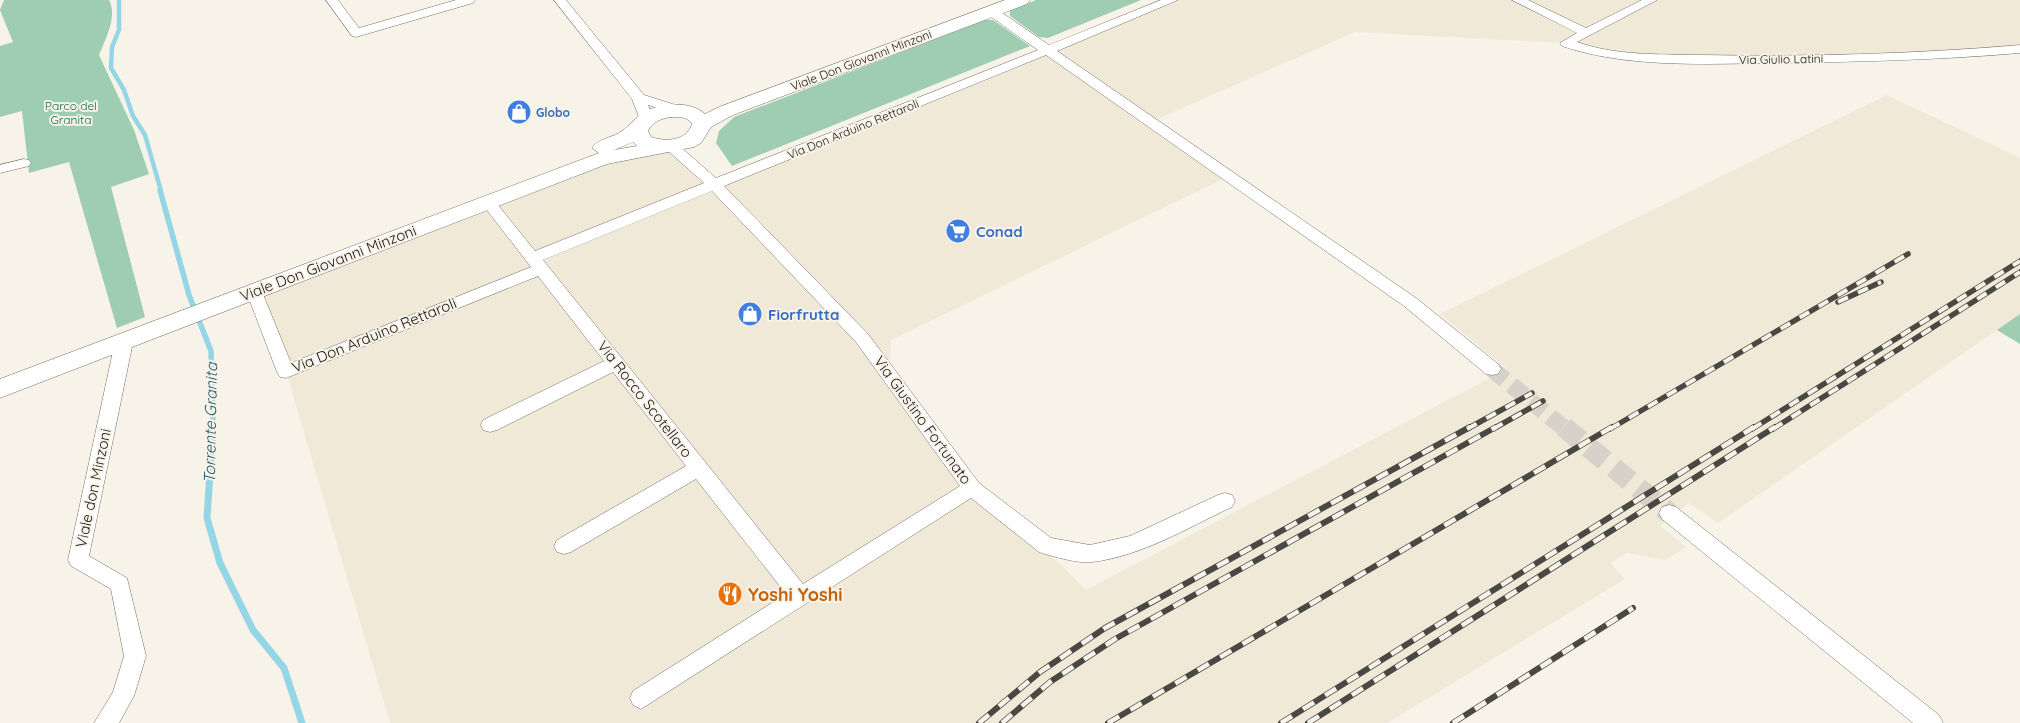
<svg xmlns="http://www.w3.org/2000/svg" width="2020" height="723" viewBox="0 0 2020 723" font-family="Quicksand,sans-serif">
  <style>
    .built { fill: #f0e9d8 }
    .green { fill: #9ecdb1 }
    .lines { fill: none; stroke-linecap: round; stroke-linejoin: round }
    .stream-far2 { stroke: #94d5e6; stroke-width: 4.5 }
    .stream-far1 { stroke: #94d5e6; stroke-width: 5.5 }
    .stream { stroke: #94d5e6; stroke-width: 7 }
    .minor-tunnel-far1 { stroke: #d6d2c9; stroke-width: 17; stroke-dasharray: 17 8; stroke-linecap: butt }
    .minor-tunnel { stroke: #d6d2c9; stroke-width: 21; stroke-dasharray: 21 11; stroke-linecap: butt }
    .minor-casing { stroke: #736f67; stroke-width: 1 }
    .secondary-casing { stroke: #736f67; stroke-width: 1 }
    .minor { fill: #fff; fill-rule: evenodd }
    .secondary { fill: #fff; fill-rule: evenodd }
    .rail-far1-casing { stroke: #494842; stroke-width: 5.5 }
    .rail-casing { stroke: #494842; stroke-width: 6 }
    .rail-far1 { stroke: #f8f3e9; stroke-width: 4; stroke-dasharray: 11; stroke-linecap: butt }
    .rail { stroke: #f8f3e9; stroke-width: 4.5; stroke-dasharray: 13; stroke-linecap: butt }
    .labels { text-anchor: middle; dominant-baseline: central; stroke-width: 4; stroke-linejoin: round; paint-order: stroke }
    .far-street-label { font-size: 12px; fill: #171612; stroke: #f8f3e9 }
    .far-park-label { font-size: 12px; fill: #106640; stroke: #f8f3e9 }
    .far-shop-label { font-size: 12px; font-weight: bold; fill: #366cbe; stroke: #f8f3e9; text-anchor: start }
    .shop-label { font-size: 15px; font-weight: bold; fill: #366cbe; stroke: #f8f3e9; text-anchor: start }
    .street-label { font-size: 15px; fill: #171612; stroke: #f8f3e9 }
    .water-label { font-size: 16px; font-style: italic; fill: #225764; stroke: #f8f3e9 }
    .near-food-label { font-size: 18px; font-weight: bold; fill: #c56008; stroke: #f8f3e9; text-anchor: start }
  </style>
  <rect width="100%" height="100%" fill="#f8f3e9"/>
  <path class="built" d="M1172 0H2020V49L1763 60 1623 54 1566 43 1355 32 1151 122 1229 176 891 340 889 374 972 488 1060 564 1086 590 1507 369 1440 314 1887 95 2020 158V314L1718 523 1689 503 1660 526 1686 547 1666 560 1627 553 1610 563 1625 579 1387 723H390L286 372 254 291 601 159 671 146 716 185Z"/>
  <g class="green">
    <path d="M4 0H109C118 16 105 40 99 55L134 130 149 174 111 187 145 317 117 328 69 162 29 173 22 111 0 117V46L13 42 0 10Z"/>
    <path d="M1036 0H1141L1048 38 1039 37 1010 16V10Z"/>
    <path d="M984 20H993L1030 46 732 166 716 143 719 131 734 117Z"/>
    <path d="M2020 314V344L1997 330Z"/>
  </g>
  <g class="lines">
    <path class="stream-far2" d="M119 0V30L112 47 111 68 124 90 133 116 145 135 161 191"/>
    <path class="stream-far1" d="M160 190 189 295 211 351 213 429"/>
    <path class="stream" d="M213 427 207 518 220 563 253 630 284 668 302 723"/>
    <path class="minor-tunnel-far1" d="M1492 369 1565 429"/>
    <path class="minor-tunnel" d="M1564 427 1669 513"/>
    <defs>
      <g id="minor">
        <path d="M326 0H338L359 28 456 0H475L473 3 356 37 352 36Z"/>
        <path d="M554 0H566L644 95 685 108 687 111 685 114 680 115 648 105 653 119 651 122H641L632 99Z"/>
        <path d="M1161 0H1178L1057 51 1416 298 1498 364 1501 369 1498 374 1492 375 1486 374 1404 306 1046 55 724 186 868 334 979 483 1051 538 1090 545 1130 536 1218 495 1225 493 1232 495 1235 501 1232 507C1187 528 1142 556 1092 562 1079 564 1051 556 1039 552L971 498 641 709 633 705 630 698 633 691 786 594 696 479 571 552 564 554 557 552 554 546 557 540 686 466 613 372 497 430 490 432 483 430 481 425 483 420 604 361 538 276 286 378 280 377 277 372 246 291 248 287H260L291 363 531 267 483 205 480 202 483 199H493L535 251 704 183 666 149 664 146 666 143H676L716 178 1038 50 987 14 985 11 987 8H995L1049 45ZM712 191 856 342 960 486 803 584 543 260Z"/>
        <path d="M1512 0H1528L1586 28 1642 0H1657L1577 42C1616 56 1660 54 1701 55 1805 57 1916 54 2020 45V53C1938 60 1855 62 1773 63 1705 64 1626 68 1562 46L1560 43 1577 33Z"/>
        <path d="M24 159 29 160 31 163 29 166 0 173V165Z"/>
        <path d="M124 336 130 338 133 342 89 556 127 578 146 656 134 696 119 723H94L113 692 124 656 111 589 71 566 68 560 115 342 118 338Z"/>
        <path d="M1669 505 1676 507 1939 715 1943 723H1913L1662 519 1659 513 1662 507Z"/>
      </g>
      <path id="secondary" d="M1005 0H1030L1027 4 733 115 711 127 701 143 694 147 607 164 0 398V379L599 153 592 148C598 139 610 138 619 133 628 128 634 119 642 113 659 103 690 100 705 114L719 107ZM671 117C679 117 687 116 692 124 687 141 666 142 651 137L648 131C652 122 662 118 671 117ZM633 142 637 146 614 150Z"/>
    </defs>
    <use href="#minor" class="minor-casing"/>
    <use href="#secondary" class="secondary-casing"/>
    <use href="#minor" class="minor"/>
    <use href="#secondary" class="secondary"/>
    <defs>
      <g id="rail-far1">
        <path d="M1838 302 1881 282"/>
        <path d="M1467 429 1532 393"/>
        <path d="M1493 429 1543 401"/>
        <path d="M1610 429 1908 254"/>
        <path d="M1752 429 2020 261"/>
        <path d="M1773 429 2020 272"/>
      </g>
      <g id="rail">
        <path d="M979 723 1040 672 1105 628 1470 427"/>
        <path d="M1002 723 1050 682 1115 639 1496 427"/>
        <path d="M1108 723 1612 427"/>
        <path d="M1281 723 1754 427"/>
        <path d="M1308 723 1775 427"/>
        <path d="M1453 723 1633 608"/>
      </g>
    </defs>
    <use href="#rail-far1" class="rail-far1-casing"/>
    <use href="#rail" class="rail-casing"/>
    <use href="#rail-far1" class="rail-far1"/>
    <use href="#rail" class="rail"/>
  </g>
  <defs>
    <symbol id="shop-disc" viewBox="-11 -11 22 22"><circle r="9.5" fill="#3f7fe0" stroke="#f8f3e9"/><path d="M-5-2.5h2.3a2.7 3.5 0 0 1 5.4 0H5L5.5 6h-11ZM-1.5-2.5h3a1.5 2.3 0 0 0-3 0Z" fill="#fff"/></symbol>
    <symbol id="supermarket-disc" viewBox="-11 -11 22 22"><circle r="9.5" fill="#3f7fe0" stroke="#f8f3e9"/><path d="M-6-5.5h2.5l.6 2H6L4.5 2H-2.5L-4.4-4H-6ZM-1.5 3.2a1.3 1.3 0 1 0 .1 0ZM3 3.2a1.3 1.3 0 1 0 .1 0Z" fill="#fff"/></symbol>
    <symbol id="restaurant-disc" viewBox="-11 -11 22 22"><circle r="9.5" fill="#e8710a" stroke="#f8f3e9"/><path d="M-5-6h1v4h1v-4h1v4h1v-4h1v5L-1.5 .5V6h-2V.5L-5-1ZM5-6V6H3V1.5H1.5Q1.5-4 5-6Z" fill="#fff"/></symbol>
  </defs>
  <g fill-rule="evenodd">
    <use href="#shop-disc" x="505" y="98" width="28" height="28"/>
    <use href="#supermarket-disc" x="944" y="217" width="28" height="28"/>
    <use href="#shop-disc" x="736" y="300" width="28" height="28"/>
    <use href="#restaurant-disc" x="716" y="580" width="28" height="28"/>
  </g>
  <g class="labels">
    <g class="far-street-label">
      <text transform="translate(1781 59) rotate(-1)">Via Giulio Latini</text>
      <text transform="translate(861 60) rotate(-21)">Viale Don Giovanni Minzoni</text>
      <text transform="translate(853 129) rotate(-22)">Via Don Arduino Rettaroli</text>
    </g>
    <g class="far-park-label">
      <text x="71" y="105">Parco del<tspan x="71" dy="14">Granita</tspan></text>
    </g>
    <g class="far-shop-label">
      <text x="536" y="112">Globo</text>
    </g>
    <g class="shop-label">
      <text x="976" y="231">Conad</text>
      <text x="768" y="314">Fiorfrutta</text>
    </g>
    <g class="street-label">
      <text transform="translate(328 263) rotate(-21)">Viale Don Giovanni Minzoni</text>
      <text transform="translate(374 335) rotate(-22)">Via Don Arduino Rettaroli</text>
      <text transform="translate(645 399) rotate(52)">Via Rocco Scotellaro</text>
      <text transform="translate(923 420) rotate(54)">Via Giustino Fortunato</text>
      <text transform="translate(93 488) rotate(-78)">Viale don Minzoni</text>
    </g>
    <g class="water-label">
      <text transform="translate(210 423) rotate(-89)">Torrente Granita</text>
    </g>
    <g class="near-food-label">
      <text x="748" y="594">Yoshi Yoshi</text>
    </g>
  </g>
</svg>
